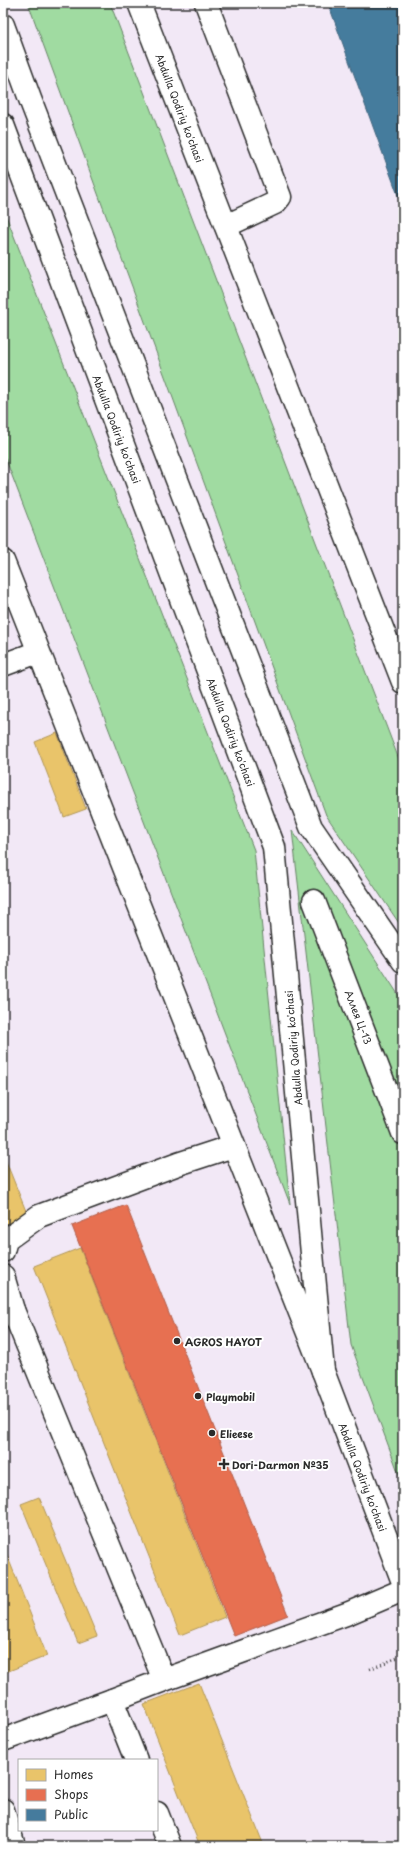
<svg xmlns="http://www.w3.org/2000/svg" width="406" height="1849" viewBox="0 0 406 1849" font-family="'Playpen Sans',sans-serif">
  <style>
    .green { fill: #a0dba1; stroke: #668366 }
    .homes { fill: #e9c46a; stroke: #b09657 }
    .shops { fill: #e76f51; stroke: #af5b46 }
    .public { fill: #457b9d; stroke: #3d637b }
    .lines { fill: none; stroke-linecap: round; stroke-linejoin: round }
    .minor-casing { stroke: #2b2b2b; stroke-width: 25 }
    .major-casing { stroke: #2b2b2b; stroke-width: 25 }
    .path { stroke: #2b2b2b; stroke-width: 2.5; stroke-dasharray: 1 3; stroke-linecap: butt }
    .minor { stroke: #fff; stroke-width: 22 }
    .major { stroke: #fff; stroke-width: 22 }
    .poi-dot { fill: #2b2b2b; stroke: #fff; stroke-width: 1.5 }
    .labels { text-anchor: middle; dominant-baseline: central; stroke-width: 4; stroke-linejoin: round; paint-order: stroke }
    .street-label { font-size: 10px; fill: #2b2b2b; stroke: #fff }
    .poi-label { font-size: 10px; font-weight: bold; fill: #2b2b2b; stroke: #fff; text-anchor: start }
  </style>
  <rect width="100%" height="100%" fill="#f2e8f6"/>
  <filter id="ink" filterUnits="userSpaceOnUse"><feTurbulence type="fractalNoise" baseFrequency=".025" numOctaves="2"/><feDisplacementMap in="SourceGraphic" scale="8" xChannelSelector="R" yChannelSelector="G"/><feConvolveMatrix kernelMatrix="1 2 1 2 8 2 1 2 1" color-interpolation-filters="sRGB"/></filter>
  <g filter="url(#ink)">
    <g class="green">
      <path d="M28 3H110L403 770V929L326 815Z"/>
      <path d="M3 208 254 850 290 1204 3 452Z"/>
      <path d="M292 830 403 1002V1485L351 1345Z"/>
    </g>
    <g class="homes">
      <path d="M57 733 86 809 64 817 35 742Z"/>
      <path d="M3 1154 30 1221 3 1231Z"/>
      <path d="M80 1248 225 1617 180 1635 34 1266Z"/>
      <path d="M39 1497 97 1636 78 1643 21 1504Z"/>
      <path d="M3 1545 47 1656 6 1672 3 1666Z"/>
      <path d="M199 1683 264 1846H200L180 1797 144 1704Z"/>
    </g>
    <path class="shops" d="M126 1205 288 1615 234 1636 72 1226Z"/>
    <path class="public" d="M328 3H403V209Z"/>
    <g class="lines">
      <defs>
        <g id="minor">
          <path d="M206 3 280 197 275 203 226 226"/>
          <path d="M3 665 38 652"/>
          <path d="M314 901 403 1133"/>
          <path d="M3 1251 6 1240 39 1216 178 1164 233 1146"/>
          <path d="M3 1276 13 1310 3 1314"/>
          <path d="M13 1310 164 1680 349 1613 403 1590"/>
          <path d="M3 1740 112 1700"/>
          <path d="M136 1760 112 1700 164 1680"/>
          <path d="M3 1810 14 1846"/>
          <path d="M157 1813 170 1846"/>
        </g>
        <g id="major">
          <path d="M139 3 403 682"/>
          <path d="M3 25 30 99 311 827 403 961"/>
          <path d="M3 125 274 847 323 1371"/>
          <path d="M3 561 323 1371 403 1582"/>
        </g>
      </defs>
      <use href="#minor" class="minor-casing"/>
      <use href="#major" class="major-casing"/>
      <path class="path" d="M370 1669 399 1657"/>
      <use href="#minor" class="minor"/>
      <use href="#major" class="major"/>
    </g>
  </g>
  <g class="poi-dot">
    <circle cx="177" cy="1341" r="4"/>
    <circle cx="198" cy="1396" r="4"/>
    <circle cx="212" cy="1433" r="4"/>
    <path d="M222 1458h4v4h4v4h-4v4h-4v-4h-4v-4h4z"/>
  </g>
  <g class="labels">
    <g class="street-label">
      <text transform="translate(180 108) rotate(69)">Abdulla Qodiriy ko'chasi</text>
      <text transform="translate(117 429) rotate(69)">Abdulla Qodiriy ko'chasi</text>
      <text transform="translate(231 732) rotate(69)">Abdulla Qodiriy ko'chasi</text>
      <text transform="translate(359 1017) rotate(69)">Аллея Ц-13</text>
      <text transform="translate(293 1048) rotate(-95)">Abdulla Qodiriy ko'chasi</text>
      <text transform="translate(363 1477) rotate(69)">Abdulla Qodiriy ko'chasi</text>
    </g>
    <g class="poi-label">
      <text x="185" y="1341">AGROS HAYOT</text>
      <text x="206" y="1396">Playmobil</text>
      <text x="220" y="1433">Elieese</text>
      <text x="232" y="1464">Dori-Darmon №35</text>
    </g>
  </g>
  <rect width="406" height="1849" fill="none" stroke="#fff" stroke-width="16"/>
  <rect x="8" y="8" width="390" height="1833" fill="none" stroke="#2b2b2b" stroke-width="1.5" filter="url(#ink)"/>
  <rect x="18" y="1759" width="140" height="72" fill="#ffffff" stroke="#aaaaaa"/>
  <rect x="26" y="1769" width="20" height="12" fill="#e9c46a" stroke="#aaaaaa"/>
  <text x="54" y="1779" font-size="12" fill="#2b2b2b">Homes</text>
  <rect x="26" y="1789" width="20" height="12" fill="#e76f51" stroke="#aaaaaa"/>
  <text x="54" y="1799" font-size="12" fill="#2b2b2b">Shops</text>
  <rect x="26" y="1809" width="20" height="12" fill="#457b9d" stroke="#aaaaaa"/>
  <text x="54" y="1819" font-size="12" fill="#2b2b2b">Public</text>
</svg>
